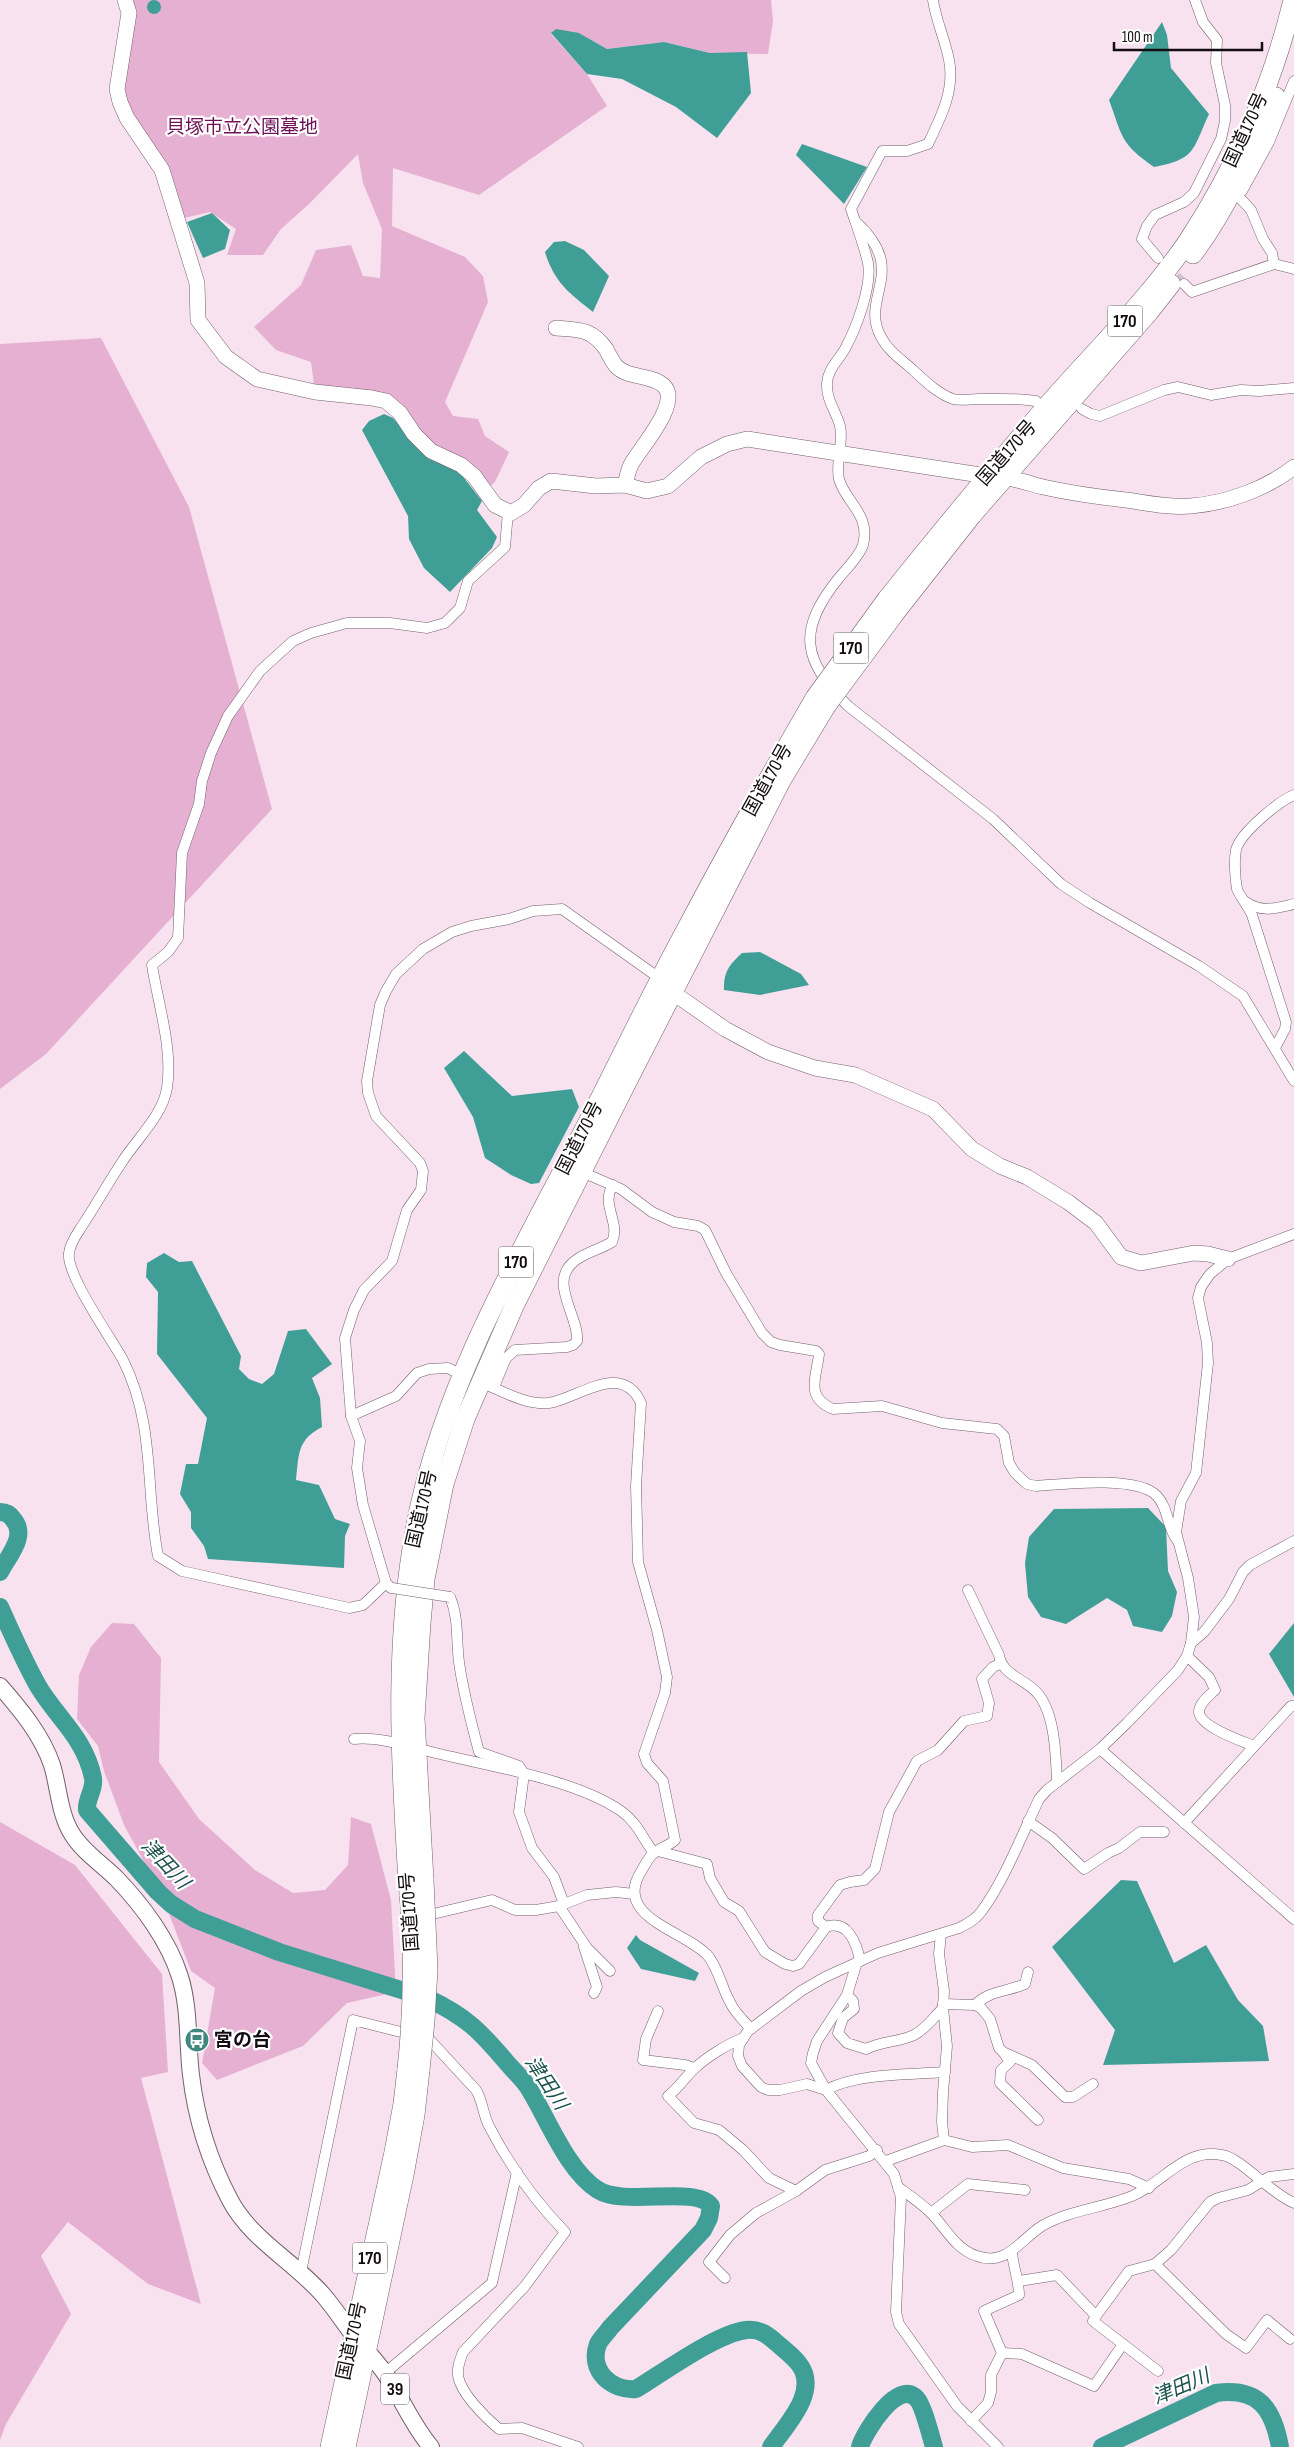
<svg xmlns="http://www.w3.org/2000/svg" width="1294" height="2447" viewBox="0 0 1294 2447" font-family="'Sofia Sans Condensed','Noto Sans JP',sans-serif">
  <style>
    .green { fill: #e6b0d3 }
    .water { fill: #3f9f97 }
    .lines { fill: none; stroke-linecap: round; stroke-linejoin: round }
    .river { stroke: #3f9f97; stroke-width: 18 }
    .street-tunnel { stroke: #d6c2ce; stroke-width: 10; stroke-dasharray: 10 5; stroke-linecap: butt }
    .street-casing { stroke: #725f6b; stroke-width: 11 }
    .secondary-casing { stroke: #725f6b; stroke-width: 16 }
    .primary-casing { stroke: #725f6b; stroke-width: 18 }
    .highway-casing { stroke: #725f6b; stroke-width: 20 }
    .street { stroke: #fff; stroke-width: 10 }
    .secondary { stroke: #fff; stroke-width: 15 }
    .primary { stroke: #fff; stroke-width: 16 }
    .highway { stroke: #fff; stroke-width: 19 }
    .street-bridge-casing { stroke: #725f6b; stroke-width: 11; stroke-linecap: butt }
    .highway-bridge-casing { stroke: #725f6b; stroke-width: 20; stroke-linecap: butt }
    .street-bridge { stroke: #fff; stroke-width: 10 }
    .highway-bridge { stroke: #fff; stroke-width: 19 }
    .labels { text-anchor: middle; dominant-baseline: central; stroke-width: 4.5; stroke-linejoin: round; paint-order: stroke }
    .shield { fill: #fff; stroke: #5a5558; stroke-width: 1 }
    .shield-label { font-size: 18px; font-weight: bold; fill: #130c10 }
    .park-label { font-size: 19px; fill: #6d1256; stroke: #fff }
    .street-label { font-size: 19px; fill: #130c10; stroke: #fff }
    .poi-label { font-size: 19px; font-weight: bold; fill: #130c10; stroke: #fff; text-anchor: start }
    .water-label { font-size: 20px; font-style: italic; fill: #1c534e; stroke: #fff }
  </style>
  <rect width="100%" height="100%" fill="#f8e2f0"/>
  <g class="green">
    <path d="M125 0H771L773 21 768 54 710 53 664 42 607 49 579 33 551 34 587 74 607 106 479 195 393 168 392 226 465 257 483 276 488 302 445 402 453 416 478 419 485 436 509 452 495 482 490 486 459 456 431 451 386 401 315 392 311 362 276 350 254 327 301 285 316 250 351 245 363 276 380 278 382 229 363 183 358 154 309 204 281 229 263 255H227L236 229 210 212 184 218 117 89Z"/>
    <path d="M101 338 189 507 272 809 46 1054 0 1089V344Z"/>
    <path d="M112 1623 134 1624 161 1658 159 1762 199 1819 255 1870 293 1893 325 1890 348 1865 351 1817 371 1824 391 1900 396 1992 347 2003 303 2046 217 2080 202 2063 215 1988 191 1971 161 1893 124 1825 104 1771 98 1746 77 1719 79 1675 91 1647Z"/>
    <path d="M0 1822 75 1865 162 1974 168 2072 141 2078 201 2304 148 2284 68 2222 41 2256 71 2314 6 2424 0 2440Z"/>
  </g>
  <g class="water">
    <circle cx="154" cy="7" r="7"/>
    <path d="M1162 22 1167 35 1171 68 1209 114C1192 151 1196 159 1154 167 1120 143 1123 138 1109 100Z"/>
    <path d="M556 29 579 33 607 49 664 42 710 53 747 52 751 93 717 138 676 107 622 79 587 74 551 33Z"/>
    <path d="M802 144 867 167 844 204 796 155Z"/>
    <path d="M212 213 230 230 225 249 203 258 187 222Z"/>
    <path d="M565 241 584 250 609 276 593 312C569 293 554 282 545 252L554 242Z"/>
    <path d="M384 414 393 418 429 459 457 469 482 501 477 510 497 537 492 548 450 592 424 568 409 539 408 516 362 430 369 421Z"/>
    <path d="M760 952 801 974 809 985 760 995 724 990C723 972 730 964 742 953Z"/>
    <path d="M464 1051 512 1096 572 1089 579 1107 539 1183 531 1184 511 1175 485 1158 473 1117 444 1068Z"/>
    <path d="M164 1253 179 1262 192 1261 241 1356 239 1369 249 1379 262 1384 274 1374 288 1331 306 1329 332 1364 312 1378 320 1398 322 1427C297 1440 299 1454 296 1480L319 1485 335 1519 350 1524 345 1536 344 1568 208 1559 204 1546 191 1528V1512L180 1494 186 1464H198L207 1418 157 1354 158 1292 146 1277 147 1263Z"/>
    <path d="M1148 1508 1166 1527 1168 1571 1177 1592 1172 1616 1162 1632 1133 1626 1127 1610 1107 1598 1066 1624 1041 1617 1028 1597 1025 1563 1029 1537 1054 1509Z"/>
    <path d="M1294 1623V1697L1269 1654Z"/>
    <path d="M1121 1880 1137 1881 1174 1963 1206 1945 1238 2000 1263 2026 1269 2061 1103 2065 1115 2030 1052 1947Z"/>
    <path d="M636 1935 640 1940 699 1973 695 1981 641 1969 627 1948Z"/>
  </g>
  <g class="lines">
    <g class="river">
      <path d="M0 1512C6 1512 10 1514 13 1519 28 1536 8 1556 0 1572"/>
      <path d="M0 1607C12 1634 24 1661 38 1686 57 1718 85 1738 93 1778 95 1790 86 1798 87 1810L158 1892 171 1904 195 1919 279 1952 427 1998C467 2017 480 2031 508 2064 515 2072 523 2079 528 2087 547 2117 567 2171 598 2190 625 2207 696 2185 711 2206L709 2218 703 2230 610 2328C607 2333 601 2338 598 2344 588 2371 612 2391 636 2389 664 2372 716 2334 746 2330 761 2328 770 2337 779 2345 786 2351 794 2357 799 2364 820 2391 786 2425 771 2447"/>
      <path d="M860 2447C864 2432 899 2377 917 2399 923 2405 931 2437 934 2447"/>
      <path d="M1102 2447 1216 2393C1258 2387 1273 2408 1280 2447"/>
    </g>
    <path class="street-tunnel" d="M1165 266 1184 284"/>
    <defs>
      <g id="street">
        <path d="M933 0C936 21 945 39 949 60 955 90 941 117 928 144L907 151H882L851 209C857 227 864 245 868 263 872 286 857 326 846 347 840 359 828 368 827 383 826 400 836 411 840 426 844 443 835 462 839 479 845 502 871 514 863 545 859 557 846 569 838 579 797 630 802 660 848 706L993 819 1061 884 1090 903 1199 966 1243 996 1294 1081"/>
        <path d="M1242 191 1269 142 1294 81"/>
        <path d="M1238 196 1251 210 1263 239 1272 253 1274 264"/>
        <path d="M856 222C910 271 859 297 881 337 888 351 902 360 913 370 924 380 938 394 953 399 960 401 971 399 979 399 998 399 1017 398 1036 401"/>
        <path d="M1158 258 1142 239 1147 226 1155 215 1184 202 1194 193 1221 139 1225 121V105L1216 63 1217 40 1203 22 1195 0"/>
        <path d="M1184 284 1192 292 1274 264 1294 269"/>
        <path d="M1082 409 1091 414 1100 416 1164 390 1178 387 1211 395 1241 390 1259 391 1294 388"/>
        <path d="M1246 902C1262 913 1276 908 1294 904"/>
        <path d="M1275 1048 1285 1029 1286 1022 1252 915C1249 908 1238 893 1237 889 1235 878 1234 860 1236 850 1240 833 1279 801 1294 795"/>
        <path d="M582 1172 621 1189 652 1212 674 1222 698 1226 705 1230 726 1273 762 1333 771 1342 780 1345 816 1351 819 1354C817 1376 804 1397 833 1409L882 1406 942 1423 997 1429 1004 1436 1009 1463 1015 1473 1027 1484 1036 1486C1061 1484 1138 1475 1157 1496 1169 1509 1166 1525 1177 1540"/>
        <path d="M480 1382C501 1390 526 1406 549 1403 577 1399 622 1360 641 1403L636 1486 638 1562 657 1630 667 1677 665 1693 644 1754 647 1763 663 1781 675 1840C669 1846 659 1848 653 1854 648 1858 645 1865 642 1870 610 1918 688 1931 709 1957 719 1971 722 1988 730 2002 734 2012 744 2021 751 2029"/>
        <path d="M494 1387 506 1358 515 1350 567 1347 573 1345 577 1341C580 1317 546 1281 576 1260 587 1252 601 1249 612 1242 621 1223 600 1204 613 1185"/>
        <path d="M351 1416 396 1396 417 1373 429 1369 448 1368 462 1375"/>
        <path d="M386 1583 363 1605 349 1608 182 1571 158 1556C145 1489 156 1426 123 1360 111 1338 66 1275 69 1253 70 1243 77 1234 82 1226 96 1205 108 1183 122 1162 136 1140 163 1115 167 1088 173 1048 158 1004 152 965L168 952 178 938 182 853 199 804 202 781 211 753 228 716 260 671 293 641 311 633 347 623H390L427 628 445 623 460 608 468 581 505 547 508 512 511 513"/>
        <path d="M391 1588 386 1583 363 1505 357 1468 360 1441 351 1416 345 1338 354 1310 364 1290 392 1261 407 1210 421 1190 423 1171 420 1163 376 1116 368 1093 367 1081 380 1005 386 991 396 974 423 949 452 932 471 926 509 919 533 911 562 909 662 980"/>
        <path d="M968 1590 999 1655C1002 1676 1027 1679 1039 1695 1055 1716 1056 1756 1057 1782"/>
        <path d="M450 1597C459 1618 456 1640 459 1662 463 1692 471 1722 479 1752L519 1766 524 1774 519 1812 532 1848 554 1877 564 1904"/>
        <path d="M1191 1643 1204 1632 1229 1599 1243 1572 1250 1565 1294 1541"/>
        <path d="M1187 1656 1209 1677 1215 1690C1210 1695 1199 1703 1199 1712 1200 1727 1242 1741 1254 1746"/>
        <path d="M354 1739C379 1736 414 1748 440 1754 494 1767 576 1780 621 1811 637 1822 643 1839 654 1853"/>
        <path d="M1100 1749 1294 1919"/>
        <path d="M1028 1821 1052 1838 1084 1869 1108 1853 1119 1848 1140 1832H1164"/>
        <path d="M1184 1823 1291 1706H1294"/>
        <path d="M658 1851 707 1864 710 1878 724 1902 739 1911 765 1952 785 1964 793 1966 799 1964 826 1927C848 1919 857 1944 860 1961"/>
        <path d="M559 1906 587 1948 610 1971"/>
        <path d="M437 1913 492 1900 515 1910H536L559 1906 587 1895 616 1892 634 1894"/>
        <path d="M826 1927 818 1921V1915L840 1885 850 1882 864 1880 875 1869 889 1812 917 1761 938 1750 964 1721 987 1716 989 1703 982 1679 993 1667 1000 1664"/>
        <path d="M941 1934 939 1954 944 1991 943 2008 947 2046 943 2092 942 2122 944 2140"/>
        <path d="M584 1947 597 1987 594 1993"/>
        <path d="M857 1962 847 1995 817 2041 813 2053 811 2063 826 2090C857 2073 909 2075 945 2072"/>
        <path d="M847 1995 853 2001 854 2009 843 2018 838 2033 847 2043 866 2049C882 2041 900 2042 914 2035 926 2029 934 2017 943 2008"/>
        <path d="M943 2004 975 2005 981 2008 990 2019 999 2048 1003 2052 1032 2065 1065 2097H1073L1093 2084"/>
        <path d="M975 2005C990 1990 1007 1992 1025 1984L1028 1972"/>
        <path d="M658 2011 646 2039 643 2060 685 2065 694 2068"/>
        <path d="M741 2039C726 2045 707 2057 695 2068 685 2077 679 2088 668 2096L694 2123 719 2130 743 2150 769 2178 796 2191"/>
        <path d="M1004 2053 1010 2062 1001 2070 1000 2083 1038 2120"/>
        <path d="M886 2161 944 2140 972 2147 1008 2145 1063 2168 1129 2179 1149 2188"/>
        <path d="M898 2187C909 2195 921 2203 931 2213 946 2228 955 2249 977 2256 1006 2267 1021 2239 1042 2226 1069 2210 1103 2208 1132 2196 1163 2183 1185 2147 1222 2155 1241 2158 1270 2193 1294 2203"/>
        <path d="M931 2213 968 2184 1025 2190"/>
        <path d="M1155 2264 1226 2334 1246 2348 1267 2320 1290 2339"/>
        <path d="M301 2272 353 2020 429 2039 476 2090C483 2101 483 2115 489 2126 509 2165 535 2201 565 2232L525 2286 463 2352C460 2360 457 2367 458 2375 460 2393 486 2418 499 2429L522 2428 578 2447"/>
        <path d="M725 2278 709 2262 730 2235 756 2213 796 2191 825 2170 869 2156 877 2150"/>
        <path d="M1019 2281 1057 2275 1096 2316"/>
        <path d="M1002 2353 1022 2354 1094 2386 1123 2344"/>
        <path d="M1158 2371 1093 2321 1096 2316 1129 2271 1155 2264 1171 2250 1210 2202 1218 2198 1248 2190 1269 2177 1294 2174"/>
        <path d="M385 2373 492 2283 517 2172"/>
        <path d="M971 2421 988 2403 991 2392V2375L1002 2353 984 2311 1019 2295C1019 2280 1013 2267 1012 2252"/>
        <path d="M998 2447 957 2406 899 2324 896 2312 901 2197 894 2174 826 2090 807 2084 780 2090H768L761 2087 742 2066 738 2056 739 2045 748 2031 801 1991 825 1977 878 1953 959 1928C967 1924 975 1920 981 1912 1004 1881 1022 1835 1039 1799L1047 1790 1100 1749 1127 1723 1178 1670 1187 1656 1191 1643 1194 1617 1188 1578 1176 1532 1181 1501 1196 1473 1208 1363 1207 1343 1198 1298 1201 1287 1210 1274 1228 1259 1294 1234"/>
      </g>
      <g id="secondary">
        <path d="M125 0 129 13 117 89 120 102 127 118 162 170 197 283 198 320 226 357 257 379 315 392 372 398 386 401 400 413 414 434 431 451 461 465 474 476 495 505 511 513 524 505 539 488 551 481 596 486 625 485 647 491 668 486 701 457 727 444 747 439 987 476C1007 476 1024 482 1043 487 1070 493 1098 497 1126 500 1147 503 1170 508 1191 506 1227 503 1266 489 1294 467"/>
        <path d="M556 328C579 330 591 328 606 349 609 355 612 361 616 366 628 379 652 374 664 386 681 403 641 447 632 463 628 469 627 478 625 485"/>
        <path d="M672 992 725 1029 768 1052 815 1068 855 1075 933 1109 972 1149 1000 1166 1027 1177 1068 1202 1096 1223 1121 1257 1141 1263 1194 1253 1208 1254 1228 1259"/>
      </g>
      <path id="primary" d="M0 1686C20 1709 42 1735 52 1765 59 1788 59 1813 72 1834 83 1852 102 1864 117 1879 142 1905 169 1941 180 1977 190 2009 187 2043 191 2075 196 2118 210 2162 230 2200 251 2240 295 2262 324 2296 335 2309 344 2323 354 2336 365 2350 379 2363 388 2378 403 2401 413 2426 431 2447"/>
      <g id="highway">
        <path d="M1193 254C1229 206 1252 151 1276 97"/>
        <path d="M887 599C939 534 992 470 1046 407 1094 352 1147 301 1188 241 1236 168 1273 84 1293 0"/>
        <path d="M895 613 972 515 1149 312 1171 284"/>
        <path d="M424 1880 415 1718 421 1623 425 1579 444 1484 465 1419 515 1304 628 1080 782 779 826 706"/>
        <path d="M408 1881C400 1755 393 1634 419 1510 449 1373 522 1251 585 1128 619 1062 651 994 687 928 728 850 771 774 815 698"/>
        <path d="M330 2447 394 2152 403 2104 407 2069"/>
        <path d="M346 2447 404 2175 415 2115 420 2070"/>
      </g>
    </defs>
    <use href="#street" class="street-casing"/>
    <use href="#secondary" class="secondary-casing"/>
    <use href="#primary" class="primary-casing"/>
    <use href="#highway" class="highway-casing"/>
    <use href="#street" class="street"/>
    <use href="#secondary" class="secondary"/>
    <use href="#primary" class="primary"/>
    <use href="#highway" class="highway"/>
    <defs>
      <path id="street-bridge" d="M392 1588 450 1597"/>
      <g id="highway-bridge">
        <path d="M815 698 887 599"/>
        <path d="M826 706 895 613"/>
        <path d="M407 2069C414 2005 414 1944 408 1881"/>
        <path d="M420 2070 425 2021 428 1969 424 1880"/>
      </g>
    </defs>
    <use href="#street-bridge" class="street-bridge-casing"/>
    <use href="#highway-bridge" class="highway-bridge-casing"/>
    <use href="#street-bridge" class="street-bridge"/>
    <use href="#highway-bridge" class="highway-bridge"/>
  </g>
  <defs>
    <symbol id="bus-disc" viewBox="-11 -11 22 22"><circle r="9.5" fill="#408780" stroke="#fff"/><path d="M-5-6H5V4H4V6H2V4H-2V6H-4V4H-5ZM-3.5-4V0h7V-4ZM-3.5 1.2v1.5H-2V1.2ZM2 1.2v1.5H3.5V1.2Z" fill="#fff"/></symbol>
  </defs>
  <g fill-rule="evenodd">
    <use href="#bus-disc" x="183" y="2026" width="28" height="28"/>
  </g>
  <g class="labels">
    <g class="shield">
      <rect x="1107.5" y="305.5" width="35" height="31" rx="4"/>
      <rect x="833.5" y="632.5" width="35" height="31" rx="4"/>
      <rect x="498.5" y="1246.5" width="35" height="31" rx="4"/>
      <rect x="352.5" y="2242.5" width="35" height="31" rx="4"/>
      <rect x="381" y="2373.5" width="28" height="31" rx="4"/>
    </g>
    <g class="shield-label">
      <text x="1125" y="321">170</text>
      <text x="851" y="648">170</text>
      <text x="516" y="1262">170</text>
      <text x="370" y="2258">170</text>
      <text x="395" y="2389">39</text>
    </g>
    <g class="park-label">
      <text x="242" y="127">貝塚市立公園墓地</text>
    </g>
    <g class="street-label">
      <text transform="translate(1246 130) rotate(-65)">国道170号</text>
      <text transform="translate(1007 453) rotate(-49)">国道170号</text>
      <text transform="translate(768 780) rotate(-61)">国道170号</text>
      <text transform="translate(580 1138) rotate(-63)">国道170号</text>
      <text transform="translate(422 1509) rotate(-77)">国道170号</text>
      <text transform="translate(410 1912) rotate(-94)">国道170号</text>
      <text transform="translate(352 2341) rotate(-78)">国道170号</text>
    </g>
    <g class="poi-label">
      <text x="214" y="2040">宮の台</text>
    </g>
    <g class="water-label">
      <text transform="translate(165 1864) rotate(47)">津田川</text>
      <text transform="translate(546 2083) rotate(56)">津田川</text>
      <text transform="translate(1181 2387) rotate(-23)">津田川</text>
    </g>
  </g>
  <path d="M1114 42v8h148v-8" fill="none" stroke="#130c10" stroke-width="2.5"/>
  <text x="1122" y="42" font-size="15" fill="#130c10" stroke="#ffffff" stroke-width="4" paint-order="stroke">100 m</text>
</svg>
